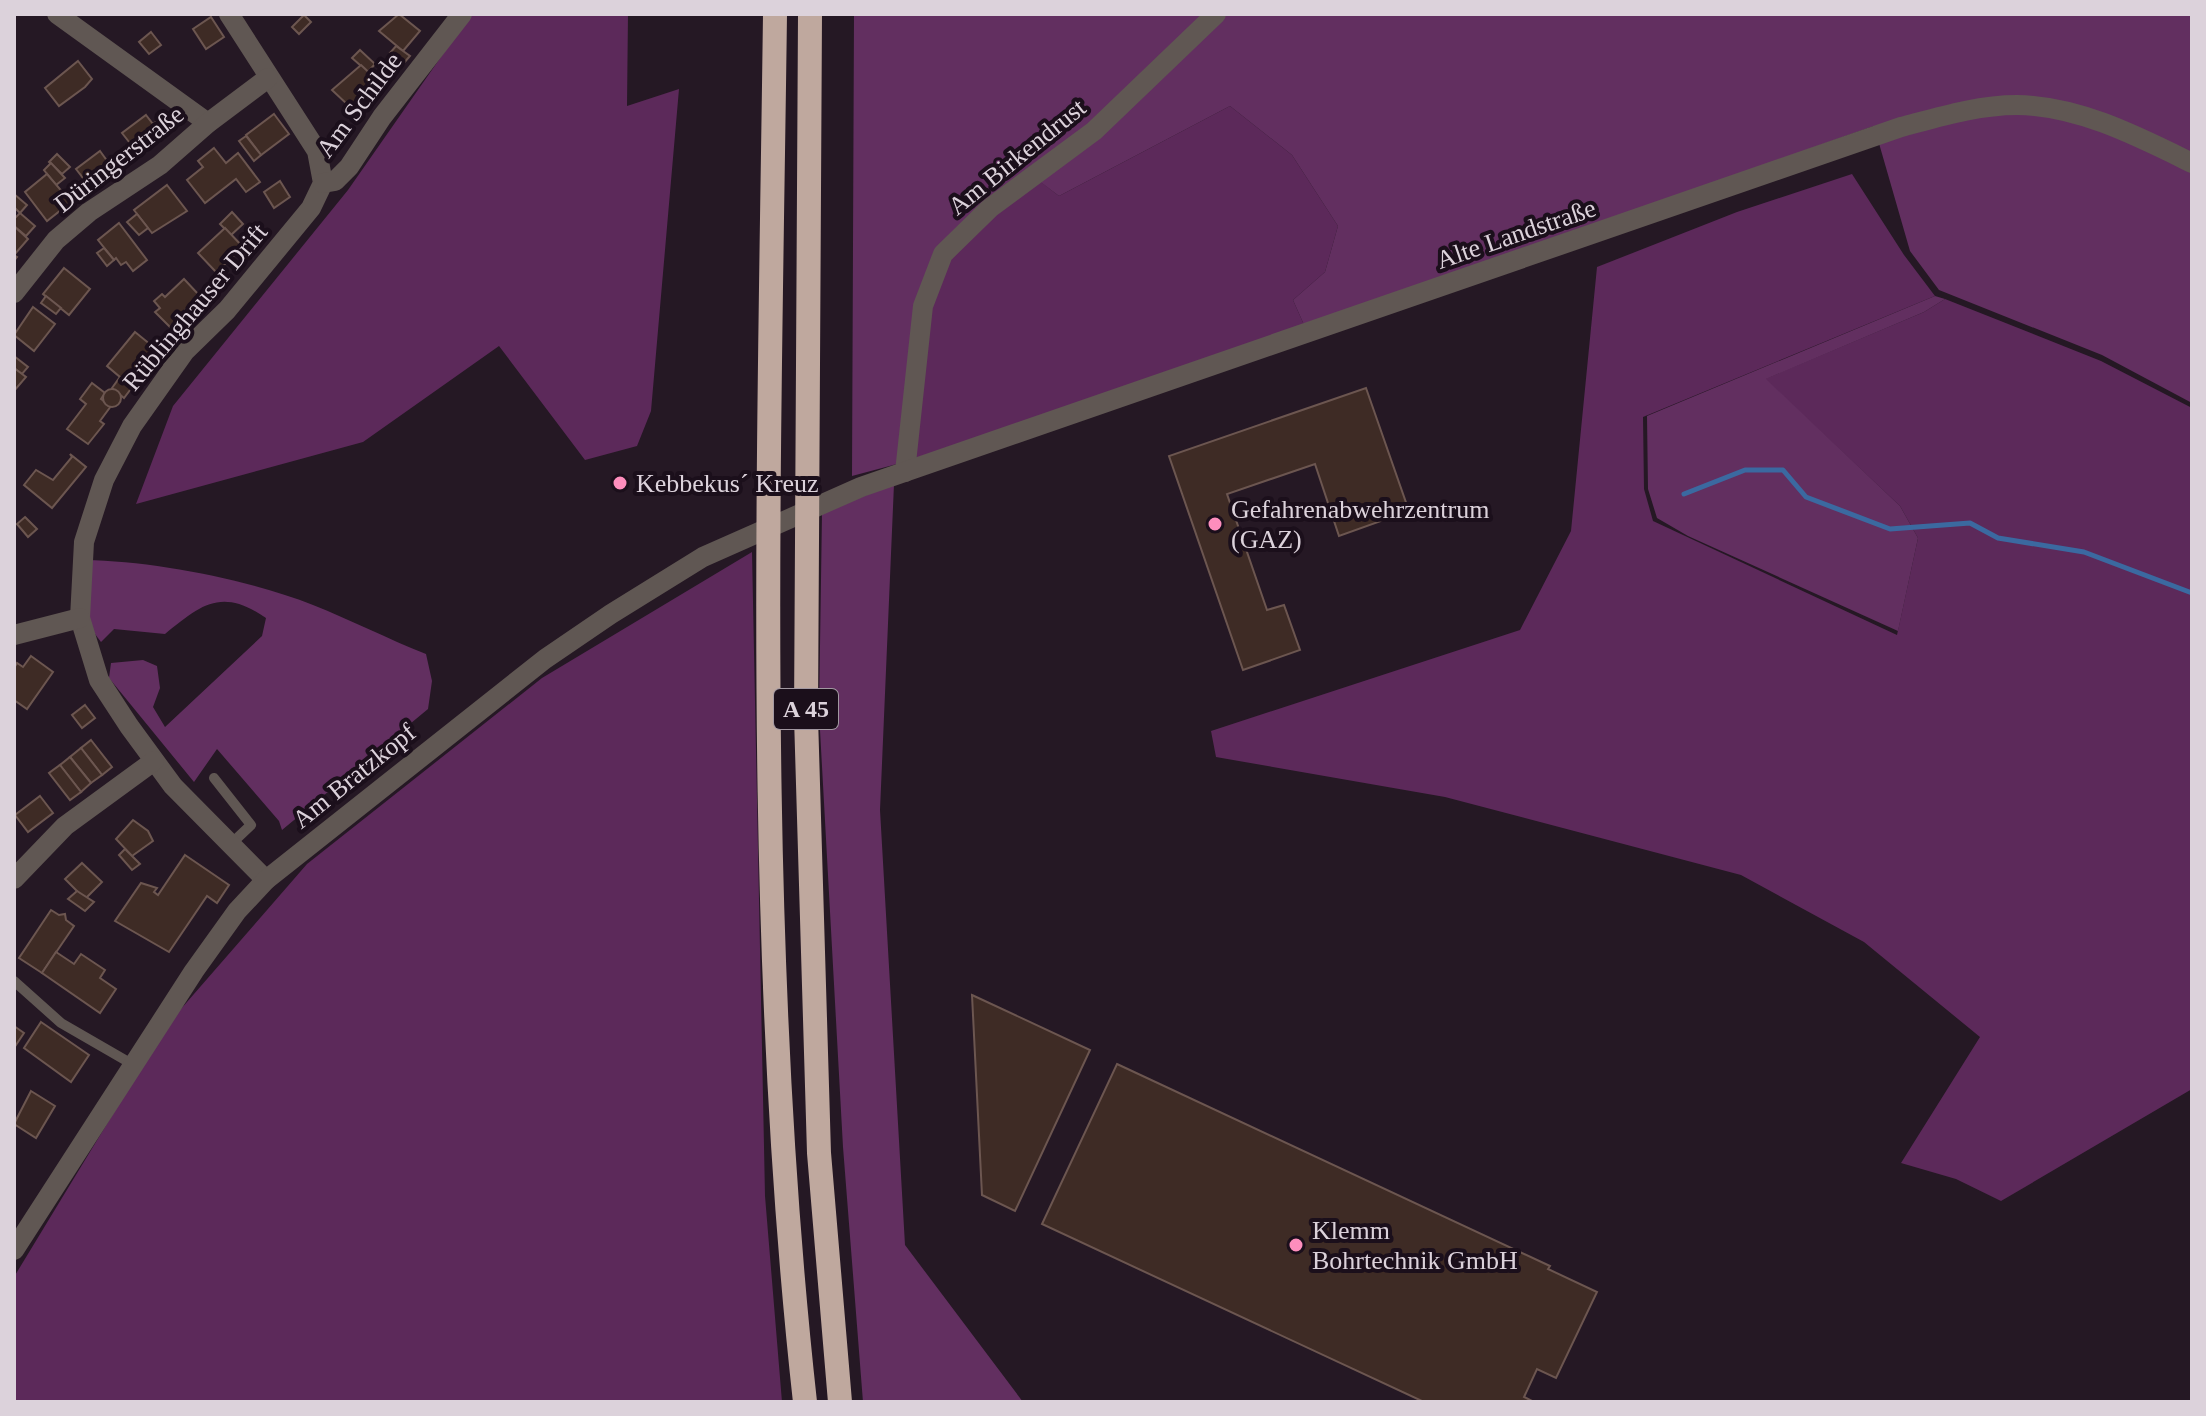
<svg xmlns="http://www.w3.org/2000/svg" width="2206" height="1416" viewBox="0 0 2206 1416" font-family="Georgia,serif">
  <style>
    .green { fill: #5c295a }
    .forest { fill: #622f60 }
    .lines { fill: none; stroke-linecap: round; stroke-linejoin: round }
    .stream { stroke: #3b69a0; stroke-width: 5 }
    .building { fill: #3e2b25; stroke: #6c5650; stroke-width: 2 }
    .service { stroke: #605753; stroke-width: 10 }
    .minor { stroke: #605753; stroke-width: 20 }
    .tertiary { stroke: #605753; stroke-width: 20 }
    .motorway { stroke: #bfa89e; stroke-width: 24 }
    .poi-dot { fill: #fe8ebd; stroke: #1b0f1b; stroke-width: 3 }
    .labels { text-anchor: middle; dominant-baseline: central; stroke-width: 8; stroke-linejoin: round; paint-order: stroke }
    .shield { fill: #1b0f1b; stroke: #a298a1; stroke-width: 2 }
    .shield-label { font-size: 24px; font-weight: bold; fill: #dcd2db }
    .street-label { font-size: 26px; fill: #dcd2db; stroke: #1b0f1b }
    .poi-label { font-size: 26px; fill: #dcd2db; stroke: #1b0f1b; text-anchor: start }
  </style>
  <rect width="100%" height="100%" fill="#251824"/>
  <g class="green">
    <path d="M471 14H628L627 106 679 89 651 411 637 446 585 460 499 346 363 442 136 504 173 406 348 190Z"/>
    <path d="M1230 106 1292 155 1338 226 1325 272 1293 300 1305 327 912 461 927 306 948 256 1032 175 1059 196Z"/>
    <path d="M1852 174 1904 255 1935 296 1643 417 1644 489 1653 521 1897 635 1918 538 1900 506 1765 379 1924 312 1945 299 2101 361 2192 408V1089L2001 1201 1956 1179 1901 1163 1980 1037 1864 942 1741 875 1445 797 1216 757 1211 731 1520 630 1571 531 1597 267 1737 212Z"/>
    <path d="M752 552 765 1196 782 1402H14V1277L167 1025 307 864 542 678Z"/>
  </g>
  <g class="forest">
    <path d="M854 14H2192V403L2102 355 1939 290 1910 251 1874 126 1305 327 1293 300 1325 272 1338 226 1292 155 1230 106 1059 196 1026 171 942 251 897 464 852 476Z"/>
    <path d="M1935 296 1945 299 1924 312 1766 379 1900 506 1918 538 1898 631 1688 536 1657 518 1648 489 1647 416Z"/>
    <path d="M894 484 880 810 905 1245 1023 1402H863L843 1147 819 712 822 513Z"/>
    <path d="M85 560C154 561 250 580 313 605 351 620 388 639 426 654L432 681 428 709 282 830 279 821 217 749 194 782 109 678 111 663 143 660 157 666 160 688 153 707 165 727 262 636 266 618C221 587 201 605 165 634L114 629 101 642 86 622Z"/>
  </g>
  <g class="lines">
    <path class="stream" d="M1684 494 1745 470H1783L1806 497 1890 529 1970 523 1998 538 2084 552 2192 593"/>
  </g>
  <g class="building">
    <path d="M399 14 420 31 403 51 379 31Z"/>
    <path d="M304 15 311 22 299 34 292 27Z"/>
    <path d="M211 17 224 37 206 49 193 29Z"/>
    <path d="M151 32 161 45 149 54 139 42Z"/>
    <path d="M396 46 410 56 403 64 390 53Z"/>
    <path d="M360 50 375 64 368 72 352 58Z"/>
    <path d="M78 61 92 79 85 87 59 106 45 88Z"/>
    <path d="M361 65 378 81 350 107 332 90Z"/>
    <path d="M274 114 289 134 261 155 246 135Z"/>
    <path d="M146 115 153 124 165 115 175 128 137 152 122 133Z"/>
    <path d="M246 136 261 155 254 161 239 141Z"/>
    <path d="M214 148 226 163 238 153 260 182 246 192 236 179 205 203 187 180 203 167 198 161Z"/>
    <path d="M100 151 113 169 90 187 76 169Z"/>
    <path d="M57 154 70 167 62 174 49 162Z"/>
    <path d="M51 163 65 178 56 185 44 170Z"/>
    <path d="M47 174 71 202 47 221 25 192Z"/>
    <path d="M280 181 290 197 274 208 264 192Z"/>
    <path d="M167 185 187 211 152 233 134 210Z"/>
    <path d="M14 194 27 205 20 213 14 207Z"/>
    <path d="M232 212 243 224 231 235 220 224Z"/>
    <path d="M20 213 35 226 26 236 14 226V219Z"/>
    <path d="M137 214 148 228 139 235 127 222Z"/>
    <path d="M119 223 147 260 133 271 126 262 121 265 116 258 114 260 98 240Z"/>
    <path d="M14 226 28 239 14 255 17 257 14 261Z"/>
    <path d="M225 228 243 247 216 272 198 253Z"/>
    <path d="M104 248 114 260 107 266 97 253Z"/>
    <path d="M64 268 90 289 69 315 43 294Z"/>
    <path d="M184 279 199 295 170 327 155 312 160 308 154 301 162 294 165 297Z"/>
    <path d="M46 296 61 308 56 314 41 303Z"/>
    <path d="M33 307 55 324 34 351 14 335Z"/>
    <path d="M135 332 156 349 126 382 107 366Z"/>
    <path d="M14 356 28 367 22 374 14 368Z"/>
    <path d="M14 368 26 377 14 391Z"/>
    <path d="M120 377 133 386 124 398 112 388Z"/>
    <path d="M92 383 105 393 101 399 111 406 100 421 104 424 88 444 67 429 86 404 80 399Z"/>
    <path d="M1366 388 1409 511 1339 536 1315 464 1227 494 1267 610 1284 605 1300 650 1243 670 1169 456Z"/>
    <circle cx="112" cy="398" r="9"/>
    <path d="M70 454 86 467 52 508 24 485 36 470 53 480 72 457Z"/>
    <path d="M25 517 37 529 28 537 17 524Z"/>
    <path d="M31 656 53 672 27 709 14 700V668L17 663 23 667Z"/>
    <path d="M85 705 95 718 82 728 72 715Z"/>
    <path d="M91 740 112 767 102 775 81 748Z"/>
    <path d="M81 748 102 775 91 783 70 757Z"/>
    <path d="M70 757 91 783 81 792 60 765Z"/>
    <path d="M60 765 81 792 70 800 49 773Z"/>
    <path d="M40 796 53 813 28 832 15 815Z"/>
    <path d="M133 820 148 831 153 841 132 856 116 839Z"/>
    <path d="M125 849 140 864 132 870 119 855Z"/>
    <path d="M185 855 229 885 217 903 207 896 169 952 115 921 141 883 157 888 154 892 158 895Z"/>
    <path d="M82 863 102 882 85 899 65 879Z"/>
    <path d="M77 891 94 902 85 911 68 899Z"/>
    <path d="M51 910 59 915 65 914 66 920 74 926 42 973 19 958Z"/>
    <path d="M56 952 74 964 81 954 105 970 100 978 116 989 100 1013 42 973Z"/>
    <path d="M972 995 1090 1050 1015 1211 982 1195Z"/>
    <path d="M41 1022 89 1055 71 1082 24 1048Z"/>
    <path d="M14 1026 24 1033 14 1048Z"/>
    <path d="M1117 1064 1550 1266 1548 1269 1597 1292 1556 1378 1537 1369 1524 1397 1534 1402H1424L1042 1224Z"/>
    <path d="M31 1091 55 1106 36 1138 14 1124Z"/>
  </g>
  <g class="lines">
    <g class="service">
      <path d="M214 778 251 825 232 843"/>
      <path d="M14 981 61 1023 132 1064"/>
    </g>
    <g class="minor">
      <path d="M57 14 208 123"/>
      <path d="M229 14 317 151 323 183 311 208 227 310 185 351 132 426 104 480 84 542 80 618 99 680 129 726 173 786 266 880"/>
      <path d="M323 183 335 181 349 167 382 117 462 14"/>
      <path d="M14 293 56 240 89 212 160 165 208 123 268 78"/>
      <path d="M905 472 923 306 943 254 990 208 1094 131 1216 14"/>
      <path d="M14 635 80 618"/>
      <path d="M14 879 65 826 154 761"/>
    </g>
    <path class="tertiary" d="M14 1250 194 971 237 911 266 880 545 659 611 614 703 557 861 487 1901 127C1939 117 1978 105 2017 105 2079 106 2137 136 2192 163"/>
    <g class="motorway">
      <path d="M775 14C769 476 754 942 805 1402"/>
      <path d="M810 14 806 717 819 1153 840 1402"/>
    </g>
  </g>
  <g class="poi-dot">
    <circle cx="620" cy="483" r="8"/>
    <circle cx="1215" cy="524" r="8"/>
    <circle cx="1296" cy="1245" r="8"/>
  </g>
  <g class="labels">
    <rect class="shield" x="774" y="689" width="64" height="40" rx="6"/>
    <g class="shield-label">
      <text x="806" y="709">A 45</text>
    </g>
    <g class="street-label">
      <text transform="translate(359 105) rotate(-53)">Am Schilde</text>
      <text transform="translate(1017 157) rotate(-39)">Am Birkendrust</text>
      <text transform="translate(119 159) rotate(-38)">Düringerstraße</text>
      <text transform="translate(1516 234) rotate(-19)">Alte Landstraße</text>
      <text transform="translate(195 307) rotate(-50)">Rüblinghauser Drift</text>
      <text transform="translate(354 776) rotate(-39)">Am Bratzkopf</text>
    </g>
    <g class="poi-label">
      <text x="636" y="483">Kebbekus´ Kreuz</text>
      <text x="1231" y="509">Gefahrenabwehrzentrum<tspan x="1231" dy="30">(GAZ)</tspan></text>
      <text x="1312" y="1230">Klemm<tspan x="1312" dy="30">Bohrtechnik GmbH</tspan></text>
    </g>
  </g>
  <rect width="2206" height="1416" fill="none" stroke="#dcd2db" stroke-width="32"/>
</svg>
